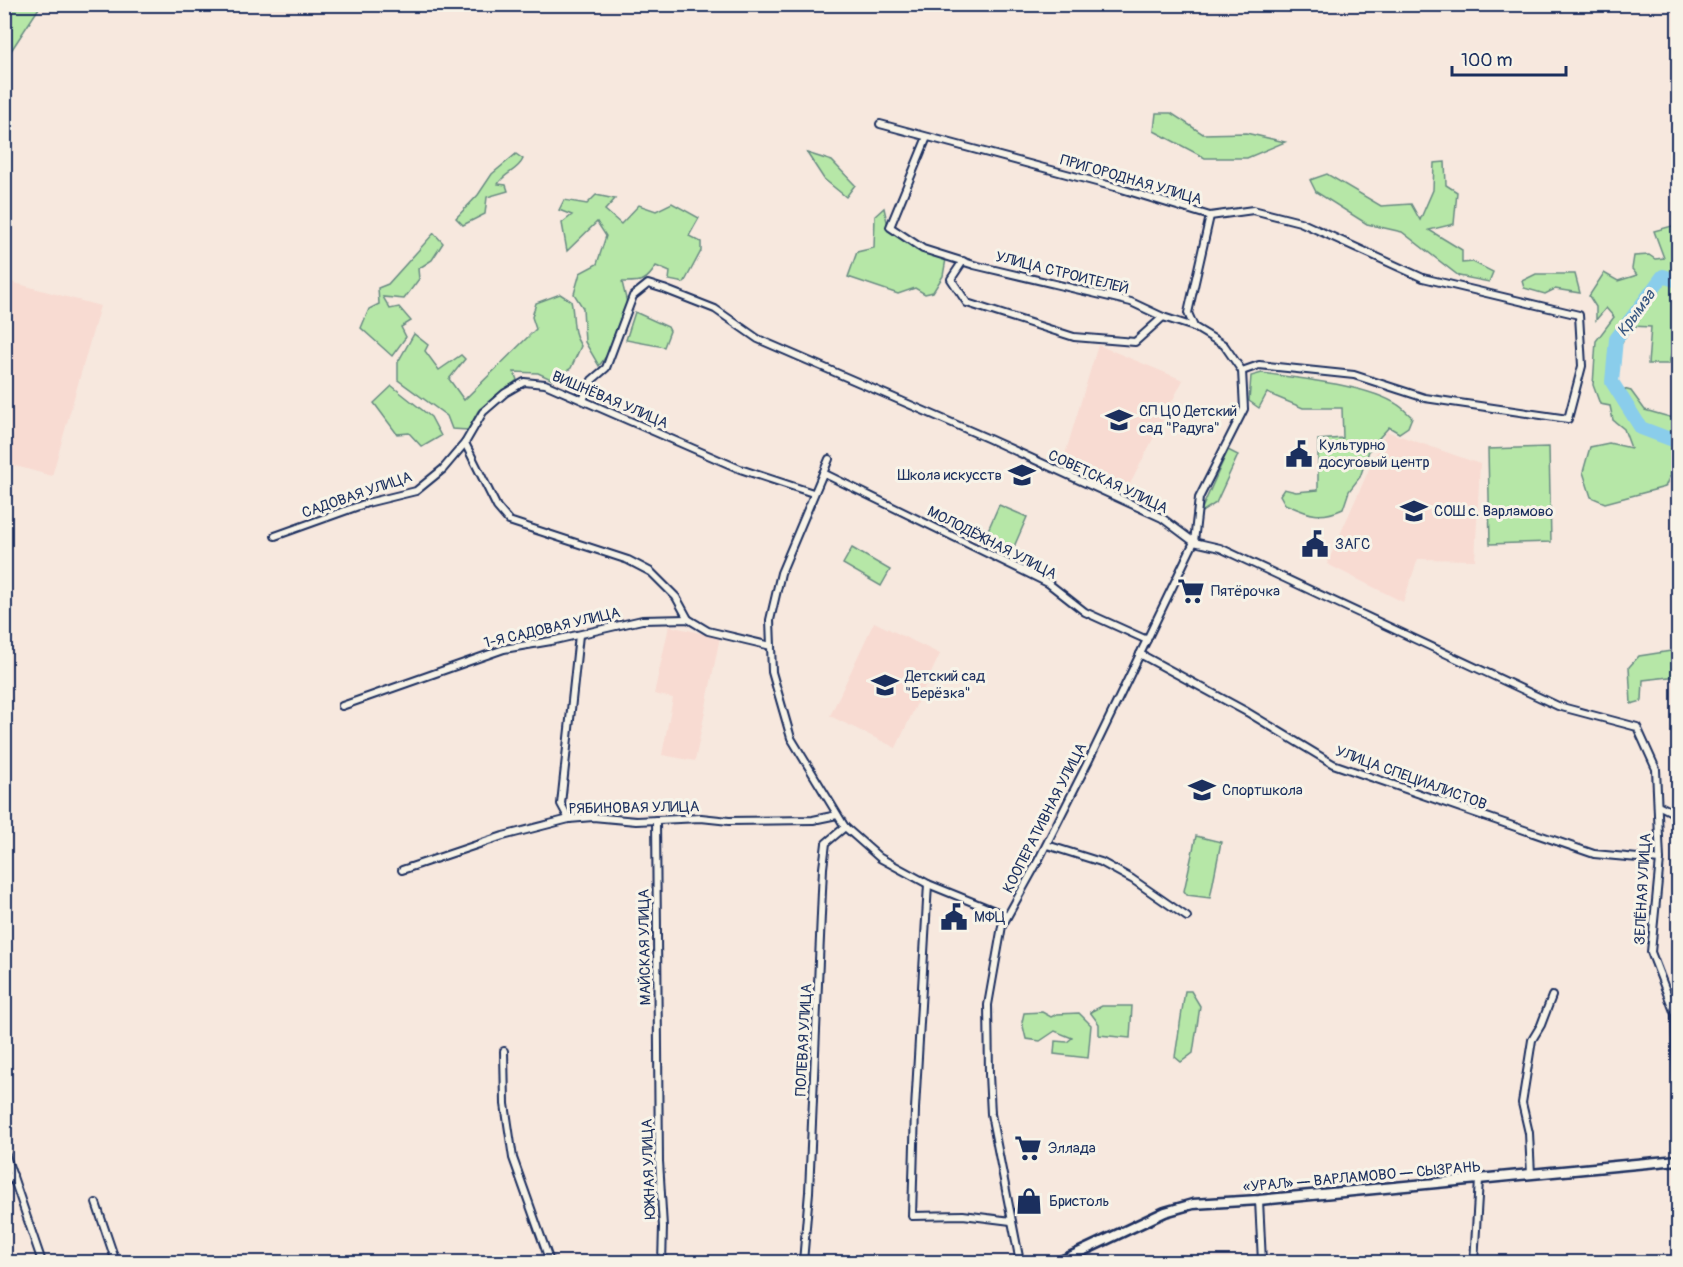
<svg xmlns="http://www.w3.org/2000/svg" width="1683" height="1267" viewBox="0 0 1683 1267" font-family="Pangolin,sans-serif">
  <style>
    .built { fill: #f8dbd2 }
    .green { fill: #b6e7a7; stroke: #688b82; stroke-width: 1.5 }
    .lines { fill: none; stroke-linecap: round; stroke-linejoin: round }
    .river { stroke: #8acdeb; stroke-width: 14 }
    .street-casing { stroke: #1b2f5e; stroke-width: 10 }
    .secondary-casing { stroke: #1b2f5e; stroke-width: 13 }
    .street { stroke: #f7f3e8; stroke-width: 6 }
    .secondary { stroke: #f7f3e8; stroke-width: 8 }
    .labels { text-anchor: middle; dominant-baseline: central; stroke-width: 6; stroke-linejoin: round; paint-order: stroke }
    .street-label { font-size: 15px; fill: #1b2f5e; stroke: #f7f3e8 }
    .poi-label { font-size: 15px; fill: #1b2f5e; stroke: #f7f3e8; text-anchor: start }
    .water-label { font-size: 16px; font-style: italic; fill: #375681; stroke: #f7f3e8 }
  </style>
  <rect width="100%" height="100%" fill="#f7e8de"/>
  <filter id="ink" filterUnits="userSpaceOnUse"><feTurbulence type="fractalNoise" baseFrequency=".0167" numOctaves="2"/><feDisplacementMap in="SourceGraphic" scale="12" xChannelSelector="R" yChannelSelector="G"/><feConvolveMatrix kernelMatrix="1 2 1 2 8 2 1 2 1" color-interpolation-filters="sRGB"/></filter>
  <g filter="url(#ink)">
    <g class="built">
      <path d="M4 280 100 306 52 476 5 463Z"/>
      <path d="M1098 345 1183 380 1127 490 1063 461Z"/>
      <path d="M1386 431 1480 464 1475 560 1418 559 1403 602 1327 564Z"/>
      <path d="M874 622 940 654 896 748 830 716Z"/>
      <path d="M669 626 720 637 695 761 662 755 673 698 654 694Z"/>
    </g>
    <g class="green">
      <path d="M5 4 41 5 5 60 4 5Z"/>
      <path d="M1156 113H1171L1203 134 1246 133 1285 142 1247 158H1205L1154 131Z"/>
      <path d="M807 153 832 161 855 185 846 197 824 179Z"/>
      <path d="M516 154 523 159C518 171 504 173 498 184L506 185 508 191 487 197 485 214 463 225 456 218 478 195 492 174Z"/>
      <path d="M1445 162 1446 185 1457 192 1454 224 1429 230 1462 250V263L1473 262 1493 272 1489 282 1459 276 1402 232 1367 224 1316 192 1310 180 1327 174 1381 206 1411 204 1420 220 1433 190 1434 163Z"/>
      <path d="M596 195 615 199 605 210 621 224 639 205 656 211 672 203 699 218 689 236 701 242V251L684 283 669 280 670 272 656 266C646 283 641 282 622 282L627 303 610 351 599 366 585 342 583 308 574 294 580 273 597 264 606 236 597 222 567 251 562 223 572 215 559 210 564 200 587 204Z"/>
      <path d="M884 208 888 226 916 250 946 259 943 276 933 292 925 294 915 288 898 294 848 277 857 252 874 248 875 216Z"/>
      <path d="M1672 226 1678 231V326L1669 364H1648L1651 327 1631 326 1620 346 1616 387 1631 391 1645 410 1677 419 1678 468 1674 466 1665 487 1605 503 1591 497 1583 472 1590 447 1609 443 1631 448 1624 429 1613 420 1610 406 1600 404 1593 385 1596 341 1614 317 1606 308 1596 320V307L1589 296 1604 273 1618 281 1637 275 1632 269 1634 256 1649 255 1655 259 1664 258 1654 231Z"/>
      <path d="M434 233 443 243 432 260 418 269 419 279 404 299 383 297 390 309 399 307 411 321 401 327 406 337 392 356 361 328 369 309 379 304 378 288 388 284Z"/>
      <path d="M1536 274H1575L1580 293 1555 289 1545 294 1524 288 1522 281Z"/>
      <path d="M560 294 571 301C575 318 571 331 581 346L571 368 553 380 538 373 514 372 517 380 478 411 468 430 452 429 447 416 398 380V362L414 334 428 345 425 351 439 370 461 355 465 359 449 379 464 400 536 329 532 317 536 303Z"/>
      <path d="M635 312 668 327 670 331 664 347 626 340Z"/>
      <path d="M1262 373C1297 378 1369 385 1398 405 1403 408 1407 413 1412 417L1408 427 1399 433 1389 427 1370 448 1360 477 1349 491 1343 509C1319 520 1308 514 1285 504L1280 495 1284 489 1296 492 1318 490V440L1343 438 1342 408H1303L1267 393 1259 408 1249 401 1251 376Z"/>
      <path d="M392 386 431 417 441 436 422 447 409 433 397 434 374 403Z"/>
      <path d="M1549 447 1551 542 1490 544 1488 449Z"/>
      <path d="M1228 450 1238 455 1216 503 1200 513Z"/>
      <path d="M999 505 1027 517 1013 549 985 537Z"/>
      <path d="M852 548 890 570 881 586 843 564Z"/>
      <path d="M1671 651 1678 652V676L1643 680 1642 701 1631 704 1629 667 1639 656Z"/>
      <path d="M1196 836 1221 842 1210 898 1187 895 1184 891Z"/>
      <path d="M1185 991H1191L1200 1006 1193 1053 1181 1062 1175 1057Z"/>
      <path d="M1102 1006H1132L1130 1038 1099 1035V1024L1090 1012Z"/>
      <path d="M1042 1012 1051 1017 1057 1014 1079 1013 1091 1025 1088 1058 1054 1054 1055 1041 1067 1042 1072 1038 1055 1031 1040 1041 1026 1039 1022 1022 1024 1013Z"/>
    </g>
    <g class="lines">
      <path class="river" d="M1678 281 1663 276 1616 339 1612 382 1641 428 1678 442"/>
      <defs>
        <g id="street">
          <path d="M880 124 1115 187 1210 216 1253 210 1300 222 1423 278 1579 315 1582 366 1568 419 1425 398 1354 375 1259 365 1242 371 1224 345 1194 327 1163 317 1131 302 974 265 923 249 890 227 927 137"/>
          <path d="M963 261 951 279 967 303 1074 337 1135 342 1163 317"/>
          <path d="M1194 327 1188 313 1210 216"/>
          <path d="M583 400 592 380 606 368 633 296 648 284 664 289 715 309 758 339 987 438 1162 518 1194 542 1220 548 1558 706 1637 727 1656 769 1660 860 1651 952 1675 1014 1678 1114"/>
          <path d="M465 443 497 507 509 521 628 560 651 572 676 597 688 619"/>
          <path d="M829 459 781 573 770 620 772 672 791 738 845 827 880 858 928 884 1007 916"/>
          <path d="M823 473 1048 583 1085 612 1147 640"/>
          <path d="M275 536 367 503 416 491 443 469 465 443 483 412 505 393 524 382 545 384 740 469 813 493"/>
          <path d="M1140 654 1247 712 1333 764 1594 854 1660 860"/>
          <path d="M342 706 504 649 551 641 642 620 688 619 708 631 771 646"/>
          <path d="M1658 805 1678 815"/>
          <path d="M569 819 561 804 579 635"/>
          <path d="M656 820 659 1161 663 1227 662 1262"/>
          <path d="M1047 845 1101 862 1132 879 1187 917"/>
          <path d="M402 870 503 836 569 819 593 817 636 821 701 818 729 821 813 820 837 815"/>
          <path d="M928 884 915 1109 912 1216 963 1215 1011 1221"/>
          <path d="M504 1051 505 1104 513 1158 550 1262"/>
          <path d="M4 1150 42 1262"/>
          <path d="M1531 1175 1529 1133 1522 1103 1532 1040 1541 1025 1552 996"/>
          <path d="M4 1184 13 1175"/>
          <path d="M1259 1200 1262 1262"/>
          <path d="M96 1203 116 1262"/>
          <path d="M803 1262 809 1192 823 868 826 843 845 827"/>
          <path d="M1020 1262 991 1114 989 1074 988 1005 1002 926 1037 863 1089 760 1194 542 1199 498 1244 409 1242 371"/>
          <path d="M1474 1262 1479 1180"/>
        </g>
        <path id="secondary" d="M1059 1262 1165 1212 1193 1204 1259 1200 1678 1160"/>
      </defs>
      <use href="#street" class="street-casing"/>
      <use href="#secondary" class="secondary-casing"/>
      <use href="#street" class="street"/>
      <use href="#secondary" class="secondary"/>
    </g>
  </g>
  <defs>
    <symbol id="school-bare" viewBox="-9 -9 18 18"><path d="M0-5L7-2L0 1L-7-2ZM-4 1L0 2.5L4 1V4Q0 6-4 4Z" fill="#1b2f5e" stroke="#f7f3e8" stroke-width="2.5" paint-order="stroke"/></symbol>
    <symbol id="civic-bare" viewBox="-9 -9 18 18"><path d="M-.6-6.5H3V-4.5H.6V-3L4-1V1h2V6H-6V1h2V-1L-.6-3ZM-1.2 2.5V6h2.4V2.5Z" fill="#1b2f5e" stroke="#f7f3e8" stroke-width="2.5" paint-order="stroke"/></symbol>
    <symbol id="supermarket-bare" viewBox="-9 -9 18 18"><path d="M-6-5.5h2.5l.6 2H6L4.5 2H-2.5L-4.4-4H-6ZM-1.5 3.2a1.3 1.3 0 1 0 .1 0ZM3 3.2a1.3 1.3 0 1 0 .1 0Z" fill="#1b2f5e" stroke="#f7f3e8" stroke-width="2.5" paint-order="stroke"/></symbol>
    <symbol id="shop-bare" viewBox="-9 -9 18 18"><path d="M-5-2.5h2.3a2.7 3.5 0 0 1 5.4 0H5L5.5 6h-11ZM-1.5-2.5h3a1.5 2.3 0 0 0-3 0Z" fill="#1b2f5e" stroke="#f7f3e8" stroke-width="2.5" paint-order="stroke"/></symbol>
  </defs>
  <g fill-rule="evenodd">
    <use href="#school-bare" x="1100" y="401" width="38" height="38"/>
    <use href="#civic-bare" x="1280" y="435" width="38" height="38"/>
    <use href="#school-bare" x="1003" y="456" width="38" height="38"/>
    <use href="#school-bare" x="1395" y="492" width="38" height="38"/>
    <use href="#civic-bare" x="1296" y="525" width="38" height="38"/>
    <use href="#supermarket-bare" x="1172" y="572" width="38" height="38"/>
    <use href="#school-bare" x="866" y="666" width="38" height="38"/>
    <use href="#school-bare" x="1183" y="771" width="38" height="38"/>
    <use href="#civic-bare" x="935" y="898" width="38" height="38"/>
    <use href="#supermarket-bare" x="1009" y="1129" width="38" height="38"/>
    <use href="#shop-bare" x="1010" y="1182" width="38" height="38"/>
  </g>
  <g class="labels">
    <g class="street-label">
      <text transform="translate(1131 180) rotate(16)">ПРИГОРОДНАЯ УЛИЦА</text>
      <text transform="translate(1062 273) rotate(14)">УЛИЦА СТРОИТЕЛЕЙ</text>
      <text transform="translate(610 400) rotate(23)">ВИШНЁВАЯ УЛИЦА</text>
      <text transform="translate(1108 482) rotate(25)">СОВЕТСКАЯ УЛИЦА</text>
      <text transform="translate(357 495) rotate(-19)">САДОВАЯ УЛИЦА</text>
      <text transform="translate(992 543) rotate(27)">МОЛОДЁЖНАЯ УЛИЦА</text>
      <text transform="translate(552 628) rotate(-13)">1-Я САДОВАЯ УЛИЦА</text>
      <text transform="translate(1411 778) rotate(20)">УЛИЦА СПЕЦИАЛИСТОВ</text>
      <text transform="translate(634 808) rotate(-1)">РЯБИНОВАЯ УЛИЦА</text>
      <text transform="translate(1045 818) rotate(-63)">КООПЕРАТИВНАЯ УЛИЦА</text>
      <text transform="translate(1643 889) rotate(-87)">ЗЕЛЁНАЯ УЛИЦА</text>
      <text transform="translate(645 947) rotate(-91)">МАЙСКАЯ УЛИЦА</text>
      <text transform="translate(804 1040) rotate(-87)">ПОЛЕВАЯ УЛИЦА</text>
      <text transform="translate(649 1169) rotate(-92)">ЮЖНАЯ УЛИЦА</text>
      <text transform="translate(1362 1177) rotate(-5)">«УРАЛ» — ВАРЛАМОВО — СЫЗРАНЬ</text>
    </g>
    <g class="poi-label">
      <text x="1139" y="411">СП ЦО Детский<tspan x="1139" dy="17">сад "Радуга"</tspan></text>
      <text x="1319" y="445">Культурно<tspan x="1319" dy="17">досуговый центр</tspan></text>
      <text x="1002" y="475" text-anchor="end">Школа искусств</text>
      <text x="1434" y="511">СОШ с. Варламово</text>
      <text x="1335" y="544">ЗАГС</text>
      <text x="1211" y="591">Пятёрочка</text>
      <text x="905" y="676">Детский сад<tspan x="905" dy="17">"Берёзка"</tspan></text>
      <text x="1222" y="790">Спортшкола</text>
      <text x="974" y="917">МФЦ</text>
      <text x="1048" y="1148">Эллада</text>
      <text x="1049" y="1201">Бристоль</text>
    </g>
    <g class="water-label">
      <text transform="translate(1636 313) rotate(-54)">Крымза</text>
    </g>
  </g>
  <rect width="1683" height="1267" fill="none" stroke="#f7f3e8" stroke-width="24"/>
  <rect x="12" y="12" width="1659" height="1243" fill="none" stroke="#1b2f5e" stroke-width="2" filter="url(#ink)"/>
  <path d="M1452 66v9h114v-9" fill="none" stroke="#1b2f5e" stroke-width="3"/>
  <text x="1461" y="66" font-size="18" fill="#1b2f5e" stroke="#f7f3e8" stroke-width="4.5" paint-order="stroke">100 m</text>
</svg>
